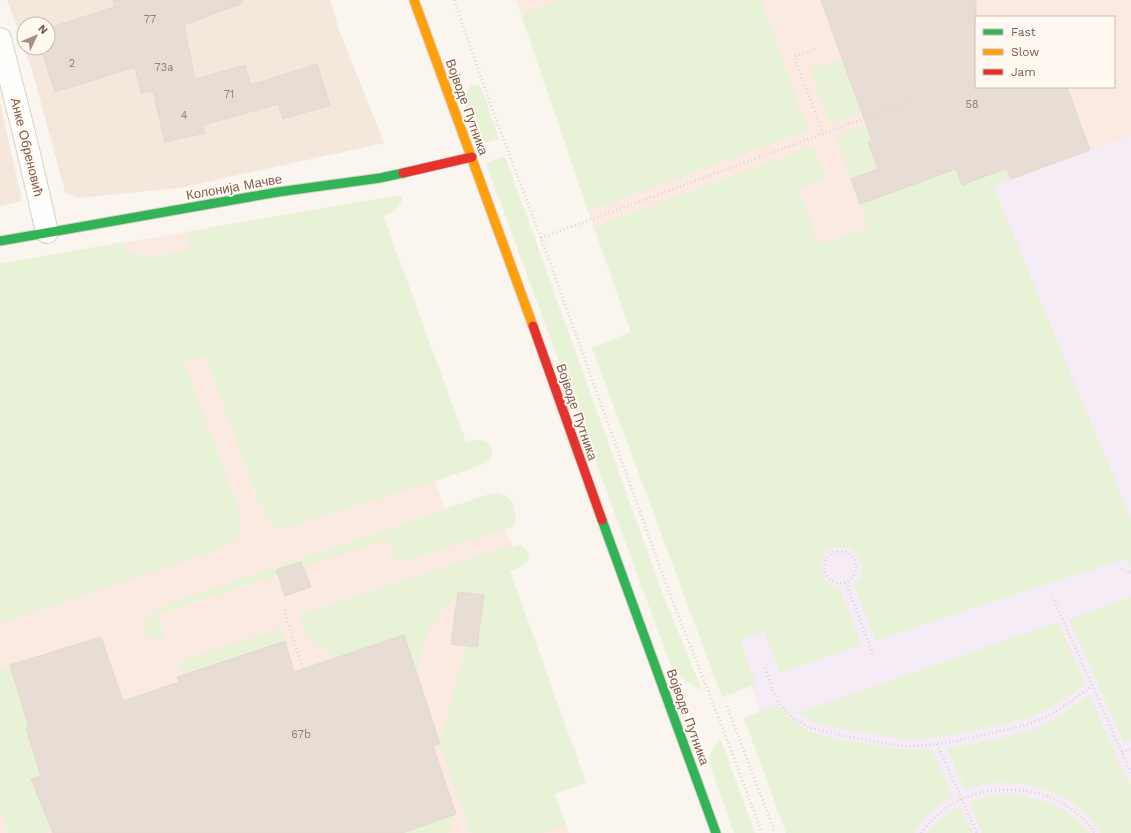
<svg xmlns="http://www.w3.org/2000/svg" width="1131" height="833" viewBox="0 0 1131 833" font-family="'Work Sans',sans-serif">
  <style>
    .residential { fill: #f3e8db }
    .commercial { fill: #faeae2; fill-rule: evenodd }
    .education { fill: #f6ecf5 }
    .green { fill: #e7f2d7 }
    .building { fill: #e7ddd5; stroke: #e4d8cf }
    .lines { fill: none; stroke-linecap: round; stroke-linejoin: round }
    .street-casing { stroke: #d9d0ca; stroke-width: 24 }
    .fast-casing { stroke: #dad0ca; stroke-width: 11 }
    .slow-casing { stroke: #dad0ca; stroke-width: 11 }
    .jam-casing { stroke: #dad0ca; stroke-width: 11 }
    .path { stroke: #ddd4ce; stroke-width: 2.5; stroke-dasharray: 1 3; stroke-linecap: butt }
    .street { stroke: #fefefc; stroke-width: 22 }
    .fast { stroke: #30b455; stroke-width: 9 }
    .slow { stroke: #ff9f0a; stroke-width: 9 }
    .jam { stroke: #e5322d; stroke-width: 9 }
    .labels { text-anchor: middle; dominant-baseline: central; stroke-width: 4; stroke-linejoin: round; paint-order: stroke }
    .number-label { font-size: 11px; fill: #997d6e }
    .street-label { font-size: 13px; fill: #7d5a49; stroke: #fff9f2 }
  </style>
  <rect width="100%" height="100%" fill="#faf5ee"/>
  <g class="residential">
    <path d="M7 0H330L340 33 384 143 179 188 77 198 65 192 33 73 24 48H48V24H24V47Z"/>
    <path d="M0 102 22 201 0 206Z"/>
  </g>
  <g class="commercial">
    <path d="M516 0H1131V136L1011 179 820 245 631 333 594 227ZM976 17H1114V87H976Z"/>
    <path d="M400 195 402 199 400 204 391 212 383 216 466 442 472 440H481L488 442 492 451 491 458 486 463 435 481 445 509 490 494 499 493 506 496 513 503 516 518 515 523 511 527 506 529 513 548 520 545 526 549 529 557 528 561 523 566 510 571 586 783 554 794 569 833H0V264Z"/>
  </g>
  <path class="education" d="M1131 136V833H806L620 337 820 245 1011 179Z"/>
  <g class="green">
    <path d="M557 0H761L808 130 588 211 521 14 557 1Z"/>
    <path d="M842 59 857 99 904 82 909 95 830 124 810 70Z"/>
    <path d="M471 85H477L481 88 499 139 479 144C473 126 459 104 471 85Z"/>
    <path d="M913 108 919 123 868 142 878 169 851 179 835 137Z"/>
    <path d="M814 146 826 178 798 189 820 245 869 228 860 204 956 169 962 185 1007 168 1011 179 993 186 1131 519V566H1129L1126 558 876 640 854 585C857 581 860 579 861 575 863 569 862 564 860 560 850 536 816 547 821 571 823 580 831 587 840 590L861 645 780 673 764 631 740 640 756 684 722 697 592 348 631 332 594 227Z"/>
    <path d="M505 156 663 595 702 690C690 685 682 679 672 669L486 163Z"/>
    <path d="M400 195 402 199C399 208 391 212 383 216L466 442C474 440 479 439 488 442L492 451 491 458 486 463 435 481 278 530 270 522 256 496 206 355 184 361 238 508C240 519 243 532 235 541 232 543 229 545 226 547L0 623V264L123 242 125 254 138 252 139 258 190 250 187 232Z"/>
    <path d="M499 493C509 497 512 501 515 512 516 519 516 522 511 527L397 564 389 539 303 567 301 562 276 571 278 575 157 615 165 640 150 636 144 631 143 624C150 616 156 610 165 605L490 494Z"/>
    <path d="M512 545 513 548 520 545C528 551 533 560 522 566 519 568 514 569 510 571L586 783 554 794 566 824 541 833H471L440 743 466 646 477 648 484 595 458 592V596L448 604 428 629 416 671 404 635 335 658 305 634 299 615Z"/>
    <path d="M1131 597V739L1124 742 1069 619Z"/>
    <path d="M1058 622 1086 684 1059 703 1031 717 1002 724 933 738 909 739 847 730 816 723 798 713Z"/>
    <path d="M281 628 285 641 182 675 178 662Z"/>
    <path d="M10 665 29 727 26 728 41 776 29 780 33 793 46 789 52 831 43 833H8L0 806V669Z"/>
    <path d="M1089 694 1115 754 1131 785V833H1101C1080 802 1049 785 1011 783 1001 783 990 782 980 785 975 786 970 788 966 790L947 749 994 740 1039 728 1065 713Z"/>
    <path d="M776 705 791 719 809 731 839 740 910 750H931L953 797C935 807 925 817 914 833H786L744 718Z"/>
    <path d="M721 740 755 833H734L709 763C709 752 713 747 721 740Z"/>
    <path d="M1007 794C1040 797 1069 807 1090 833H982L969 803 989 796Z"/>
    <path d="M960 806 973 833H927C936 821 947 813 960 806Z"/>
    <path d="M456 814 448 833H402Z"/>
  </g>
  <g class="building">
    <path d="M113 0H242L243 3 184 25 195 79 245 65 251 85 317 64 330 105 283 119 278 104 203 125 205 133 165 142 153 91 141 93 135 67 55 92 41 48H48V28L115 7Z"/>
    <path d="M821 0H976V87H1067L1090 150 1011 179 1007 168 962 185 956 169 860 204 851 179 878 169 868 142 872 141Z"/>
    <path d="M301 562 311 587 285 596 276 570Z"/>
    <path d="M458 592 484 595 477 647 451 644Z"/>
    <path d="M404 635 440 744 433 746 456 814 402 833H53L31 779 41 776 26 728 29 727 10 665 101 637 123 701 179 682 177 677 285 641 294 672Z"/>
  </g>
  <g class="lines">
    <defs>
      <path id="street" d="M0 39 25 137 47 232"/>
      <g id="fast">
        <path d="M0 241 278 192 380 178 403 173"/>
        <path d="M602 520 716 833"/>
      </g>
      <path id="slow" d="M414 0 533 326"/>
      <g id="jam">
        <path d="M403 173 472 157"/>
        <path d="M533 326 602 520"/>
      </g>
    </defs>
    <use href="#street" class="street-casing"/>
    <use href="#fast" class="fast-casing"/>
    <use href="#slow" class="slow-casing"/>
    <use href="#jam" class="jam-casing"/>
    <g class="path">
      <path d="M454 0 494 114 541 238 669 592 720 721 762 833"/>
      <path d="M815 49 794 57 823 133"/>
      <path d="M541 238 911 101"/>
      <circle cx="840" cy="567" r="16"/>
      <path d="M1121 569 1131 574"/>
      <path d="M846 582 873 655"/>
      <path d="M1051 593 1131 773"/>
      <path d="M284 610 303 669"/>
      <path d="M765 668 773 690"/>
      <path d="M772 690 780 705 793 718 811 728 840 735 901 746C933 747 965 739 996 732 1008 729 1022 727 1034 722 1056 713 1074 699 1092 686"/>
      <path d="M727 706 775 833"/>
      <path d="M937 744 977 833"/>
      <path d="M1122 752 1131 748"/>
      <path d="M921 833C932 819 947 805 964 798 1010 780 1066 791 1095 833"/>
    </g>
    <use href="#street" class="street"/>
    <use href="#fast" class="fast"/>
    <use href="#slow" class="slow"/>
    <use href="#jam" class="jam"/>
  </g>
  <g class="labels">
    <g class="number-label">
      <text x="150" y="19">77</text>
      <text x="72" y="63">2</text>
      <text x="164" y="67">73a</text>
      <text x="229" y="94">71</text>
      <text x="972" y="104">58</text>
      <text x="184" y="115">4</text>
      <text x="301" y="734">67b</text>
    </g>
    <g class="street-label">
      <text transform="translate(467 107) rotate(70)">Војводе Путника</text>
      <text transform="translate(27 147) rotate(76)">Анке Обреновић</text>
      <text transform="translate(234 187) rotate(-10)">Колонија Мачве</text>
      <text transform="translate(577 412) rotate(71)">Војводе Путника</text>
      <text transform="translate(688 717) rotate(70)">Војводе Путника</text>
    </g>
  </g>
  <rect x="975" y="16" width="140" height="72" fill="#fff9f2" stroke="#cbb9ae"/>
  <rect x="983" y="29" width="20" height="6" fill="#30b455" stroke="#cbb9ae"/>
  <text x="1011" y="36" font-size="12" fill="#7d5a49">Fast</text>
  <rect x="983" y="49" width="20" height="6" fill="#ff9f0a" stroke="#cbb9ae"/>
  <text x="1011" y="56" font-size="12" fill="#7d5a49">Slow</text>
  <rect x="983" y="69" width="20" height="6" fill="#e5322d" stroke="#cbb9ae"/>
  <text x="1011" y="76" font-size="12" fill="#7d5a49">Jam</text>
  <g transform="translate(36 36) rotate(46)"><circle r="19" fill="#fff9f2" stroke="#cbb9ae"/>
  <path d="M0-3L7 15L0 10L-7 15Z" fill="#a99083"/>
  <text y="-6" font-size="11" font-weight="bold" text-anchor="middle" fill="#7d5a49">N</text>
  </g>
</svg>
